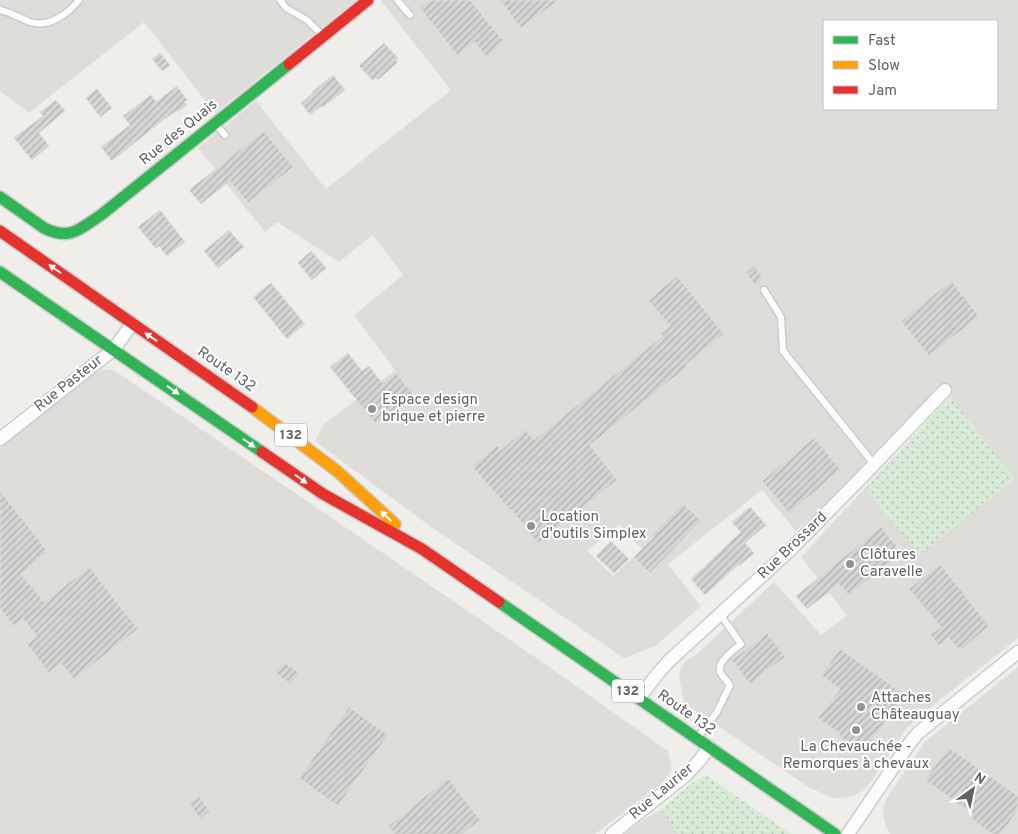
<svg xmlns="http://www.w3.org/2000/svg" width="1018" height="834" viewBox="0 0 1018 834" font-family="Overpass,sans-serif">
  <style>
    .industrial { fill: #dfddda; fill-rule: evenodd }
    .green { fill: url(#green-dots) }
    .building { fill: url(#building-hatch); stroke: #deddd9 }
    .lines { fill: none; stroke-linecap: round; stroke-linejoin: round }
    .lane-casing { stroke: #cbcccc; stroke-width: 9 }
    .street-casing { stroke: #cbcccc; stroke-width: 15 }
    .fast-casing { stroke: #cacacb; stroke-width: 14 }
    .slow-casing { stroke: #cacacb; stroke-width: 14 }
    .jam-casing { stroke: #cacacb; stroke-width: 14 }
    .lane { stroke: #fdfcfc; stroke-width: 6 }
    .street { stroke: #fdfcfc; stroke-width: 12 }
    .fast { stroke: #30b455; stroke-width: 11 }
    .slow { stroke: #ff9f0a; stroke-width: 11 }
    .jam { stroke: #e5322d; stroke-width: 11 }
    .oneway { fill: #fff }
    .poi-dot { fill: #919496; stroke: #fff; stroke-width: 2 }
    .labels { text-anchor: middle; dominant-baseline: central; stroke-width: 4; stroke-linejoin: round; paint-order: stroke }
    .shield { fill: #fff; stroke: #8f9295; stroke-width: 1 }
    .shield-label { font-size: 14px; font-weight: bold; fill: #5f6368 }
    .street-label { font-size: 15px; fill: #5f6368; stroke: #fff }
    .poi-label { font-size: 15px; fill: #5f6368; stroke: #fff; text-anchor: start }
  </style>
  <defs>
    <pattern id="green-dots" width="8" height="8" patternUnits="userSpaceOnUse" patternTransform="scale(1.25)"><rect width="8" height="8" fill="#d8ebd6"/><path d="M2 2h.1M6 6h.1" fill="none" stroke="#b2c2b1" stroke-width="1.8" stroke-linecap="round"/></pattern>
    <pattern id="building-hatch" width="6" height="6" patternUnits="userSpaceOnUse" patternTransform="scale(1.25)"><rect width="6" height="6" fill="#d6d5d3"/><path d="M-1 1l2-2M0 6l6-6M5 7l2-2" fill="none" stroke="#b1b0af"/></pattern>
  </defs>
  <rect width="100%" height="100%" fill="#efeeea"/>
  <g class="industrial">
    <path d="M0 0H356L215 113 144 22 29 113 0 91Z"/>
    <path d="M381 0H1018V638L921 715 906 729 872 780 863 791 850 797 834 798 810 788 684 703 679 676 681 667 686 661 697 654 774 582 821 635 847 615 801 557 950 397 940 384 851 481 796 531 762 490 668 564 701 606 655 646 624 658 427 524 315 441 323 425 395 370 354 315 403 275 373 235 339 262 277 222 265 232 198 148 256 101 326 189 451 90 381 1ZM824 21H997V109H824ZM619 524 642 549 613 576 587 551Z"/>
    <path d="M106 369 115 371 294 492 545 664 668 751 671 763 670 773 661 784 595 834H0V448L94 373Z"/>
    <path d="M1018 667V834H890L886 826 883 812 886 799 925 742Z"/>
    <path d="M660 810 679 834H625L643 820Z"/>
  </g>
  <g class="green">
    <path d="M951 397 1015 479 920 555 865 489Z"/>
    <path d="M706 775 791 834H679L660 810 693 782Z"/>
  </g>
  <g class="building">
    <path d="M430 0H470L504 42 487 57 475 42 458 56 420 8Z"/>
    <path d="M500 0H559L521 28Z"/>
    <path d="M384 43 398 58 396 61 398 62 378 80 376 78 373 81 359 66Z"/>
    <path d="M160 53 170 65 162 71 152 59Z"/>
    <path d="M333 75 345 90 323 107 322 106 310 115 301 103 313 93 312 92Z"/>
    <path d="M177 86 187 100 184 102 187 105 177 112 176 111 158 124 112 161 101 147 130 125 123 116 151 95 156 102Z"/>
    <path d="M97 89 112 108 100 117 86 98Z"/>
    <path d="M56 100 65 111 39 133 49 146 32 160 14 138 43 116 40 112Z"/>
    <path d="M264 131 293 167 248 203 230 181 201 204 189 190Z"/>
    <path d="M160 210 185 242 167 256 159 246 156 249 138 227Z"/>
    <path d="M229 230 244 247 218 268 204 251Z"/>
    <path d="M311 251 326 268 312 280 298 263Z"/>
    <path d="M754 266 763 278 755 285 746 273Z"/>
    <path d="M677 276 724 334 686 364 688 366 590 445 617 480 538 543 511 509 510 510 472 466 497 446 501 450 525 429 534 440 663 336 661 333 670 326 648 300Z"/>
    <path d="M951 281 979 316 929 356 901 321Z"/>
    <path d="M271 283 305 324 287 339 253 297Z"/>
    <path d="M348 353 362 371 369 366 382 383 396 373 413 394 376 424 330 367Z"/>
    <path d="M814 438 841 470 789 513 762 481Z"/>
    <path d="M0 491 48 552 21 574 44 602 89 567 138 629 74 679 61 663 49 673 27 644 37 636 23 619 14 626 0 609Z"/>
    <path d="M683 504 701 521 650 573 634 557 654 537 652 535Z"/>
    <path d="M750 507 766 525 745 543 754 553 739 566 738 565 705 595 691 579 741 532 732 522Z"/>
    <path d="M881 527 902 553 849 595 839 584 807 609 796 596Z"/>
    <path d="M611 541 629 559 614 573 596 556Z"/>
    <path d="M940 564 989 626 960 651 949 638 939 646 930 635 941 627 909 589Z"/>
    <path d="M767 633 785 657 750 684 732 660Z"/>
    <path d="M840 649 905 695 863 753 839 736 840 734 818 718 840 689 821 675Z"/>
    <path d="M284 662 299 673 291 684 276 673Z"/>
    <path d="M349 707 388 735 338 806 299 778Z"/>
    <path d="M948 747 1018 796V810L1001 834H993L970 818 973 814 925 780Z"/>
    <path d="M448 778 480 820 462 834H395L388 826Z"/>
    <path d="M199 796 210 811 200 819 189 803Z"/>
  </g>
  <g class="lines">
    <defs>
      <g id="lane">
        <path d="M280 0 286 8 307 20 322 35"/>
        <path d="M397 0 410 15"/>
        <path d="M0 10C11 13 20 18 30 22 49 28 68 14 79 0"/>
        <path d="M216 125 225 135"/>
        <path d="M764 290 781 317 783 351 874 464"/>
        <path d="M699 736 717 712 730 685C727 681 722 676 720 672 717 661 734 650 741 644L720 614"/>
      </g>
      <g id="street">
        <path d="M0 439 114 349 132 324"/>
        <path d="M639 698 659 672 669 661 788 552 861 478 945 390"/>
        <path d="M612 834 686 775 700 760 709 747"/>
        <path d="M848 834 909 744 918 733 1018 652"/>
      </g>
      <g id="fast">
        <path d="M0 197 44 228C70 241 80 229 101 215L289 64"/>
        <path d="M0 272 262 452"/>
        <path d="M499 602 835 834"/>
      </g>
      <path id="slow" d="M252 407 337 471 395 524"/>
      <g id="jam">
        <path d="M289 64 368 0"/>
        <path d="M0 231 252 407"/>
        <path d="M262 452 323 494 422 549 499 602"/>
      </g>
    </defs>
    <use href="#lane" class="lane-casing"/>
    <use href="#street" class="street-casing"/>
    <use href="#fast" class="fast-casing"/>
    <use href="#slow" class="slow-casing"/>
    <use href="#jam" class="jam-casing"/>
    <use href="#lane" class="lane"/>
    <use href="#street" class="street"/>
    <use href="#fast" class="fast"/>
    <use href="#slow" class="slow"/>
    <use href="#jam" class="jam"/>
  </g>
  <defs><path id="oneway-solid" d="M-6-.8H1V-3.2L6.5 0L1 3.2V.8H-6Z" transform="scale(1.25)"/></defs>
  <g class="oneway">
    <use href="#oneway-solid" transform="translate(55 269) rotate(-145)"/>
    <use href="#oneway-solid" transform="translate(151 337) rotate(-146)"/>
    <use href="#oneway-solid" transform="translate(173 390) rotate(35)"/>
    <use href="#oneway-solid" transform="translate(249 443) rotate(35)"/>
    <use href="#oneway-solid" transform="translate(301 479) rotate(35)"/>
    <use href="#oneway-solid" transform="translate(386 516) rotate(-137)"/>
  </g>
  <g class="poi-dot">
    <circle cx="372" cy="409" r="5"/>
    <circle cx="531" cy="526" r="5"/>
    <circle cx="850" cy="564" r="5"/>
    <circle cx="861" cy="707" r="5"/>
    <circle cx="856" cy="730" r="5"/>
  </g>
  <g class="labels">
    <g class="shield">
      <rect x="275" y="423.5" width="32" height="23" rx="4"/>
      <rect x="612" y="679.5" width="32" height="23" rx="4"/>
    </g>
    <g class="shield-label">
      <text x="291" y="435">132</text>
      <text x="628" y="691">132</text>
    </g>
    <g class="street-label">
      <text transform="translate(179 133) rotate(-39)">Rue des Quais</text>
      <text transform="translate(226 370) rotate(35)">Route 132</text>
      <text transform="translate(69 384) rotate(-38)">Rue Pasteur</text>
      <text transform="translate(793 546) rotate(-44)">Rue Brossard</text>
      <text transform="translate(686 713) rotate(35)">Route 132</text>
      <text transform="translate(662 792) rotate(-40)">Rue Laurier</text>
    </g>
    <g class="poi-label">
      <text x="382" y="400">Espace design<tspan x="382" dy="17">brique et pierre</tspan></text>
      <text x="541" y="517">Location<tspan x="541" dy="17">d'outils Simplex</tspan></text>
      <text x="860" y="555">Clôtures<tspan x="860" dy="17">Caravelle</tspan></text>
      <text x="871" y="698">Attaches<tspan x="871" dy="17">Châteauguay</tspan></text>
      <text x="856" y="747" text-anchor="middle">La Chevauchée -<tspan x="856" dy="17">Remorques à chevaux</tspan></text>
    </g>
  </g>
  <rect x="823" y="20" width="175" height="90" fill="#ffffff" stroke="#bfc1c3"/>
  <rect x="833" y="36" width="25" height="8" fill="#30b455" stroke="#bfc1c3"/>
  <text x="868" y="45" font-size="15" fill="#5f6368">Fast</text>
  <rect x="833" y="61" width="25" height="8" fill="#ff9f0a" stroke="#bfc1c3"/>
  <text x="868" y="70" font-size="15" fill="#5f6368">Slow</text>
  <rect x="833" y="86" width="25" height="8" fill="#e5322d" stroke="#bfc1c3"/>
  <text x="868" y="95" font-size="15" fill="#5f6368">Jam</text>
  <g transform="translate(973 789) rotate(33)" stroke="#ffffff" stroke-width="4" paint-order="stroke">
  <path d="M0-4L9 19L0 12L-9 19Z" fill="#5f6368"/>
  <text y="-8" font-size="14" font-weight="bold" text-anchor="middle" fill="#5f6368">N</text>
  </g>
</svg>
